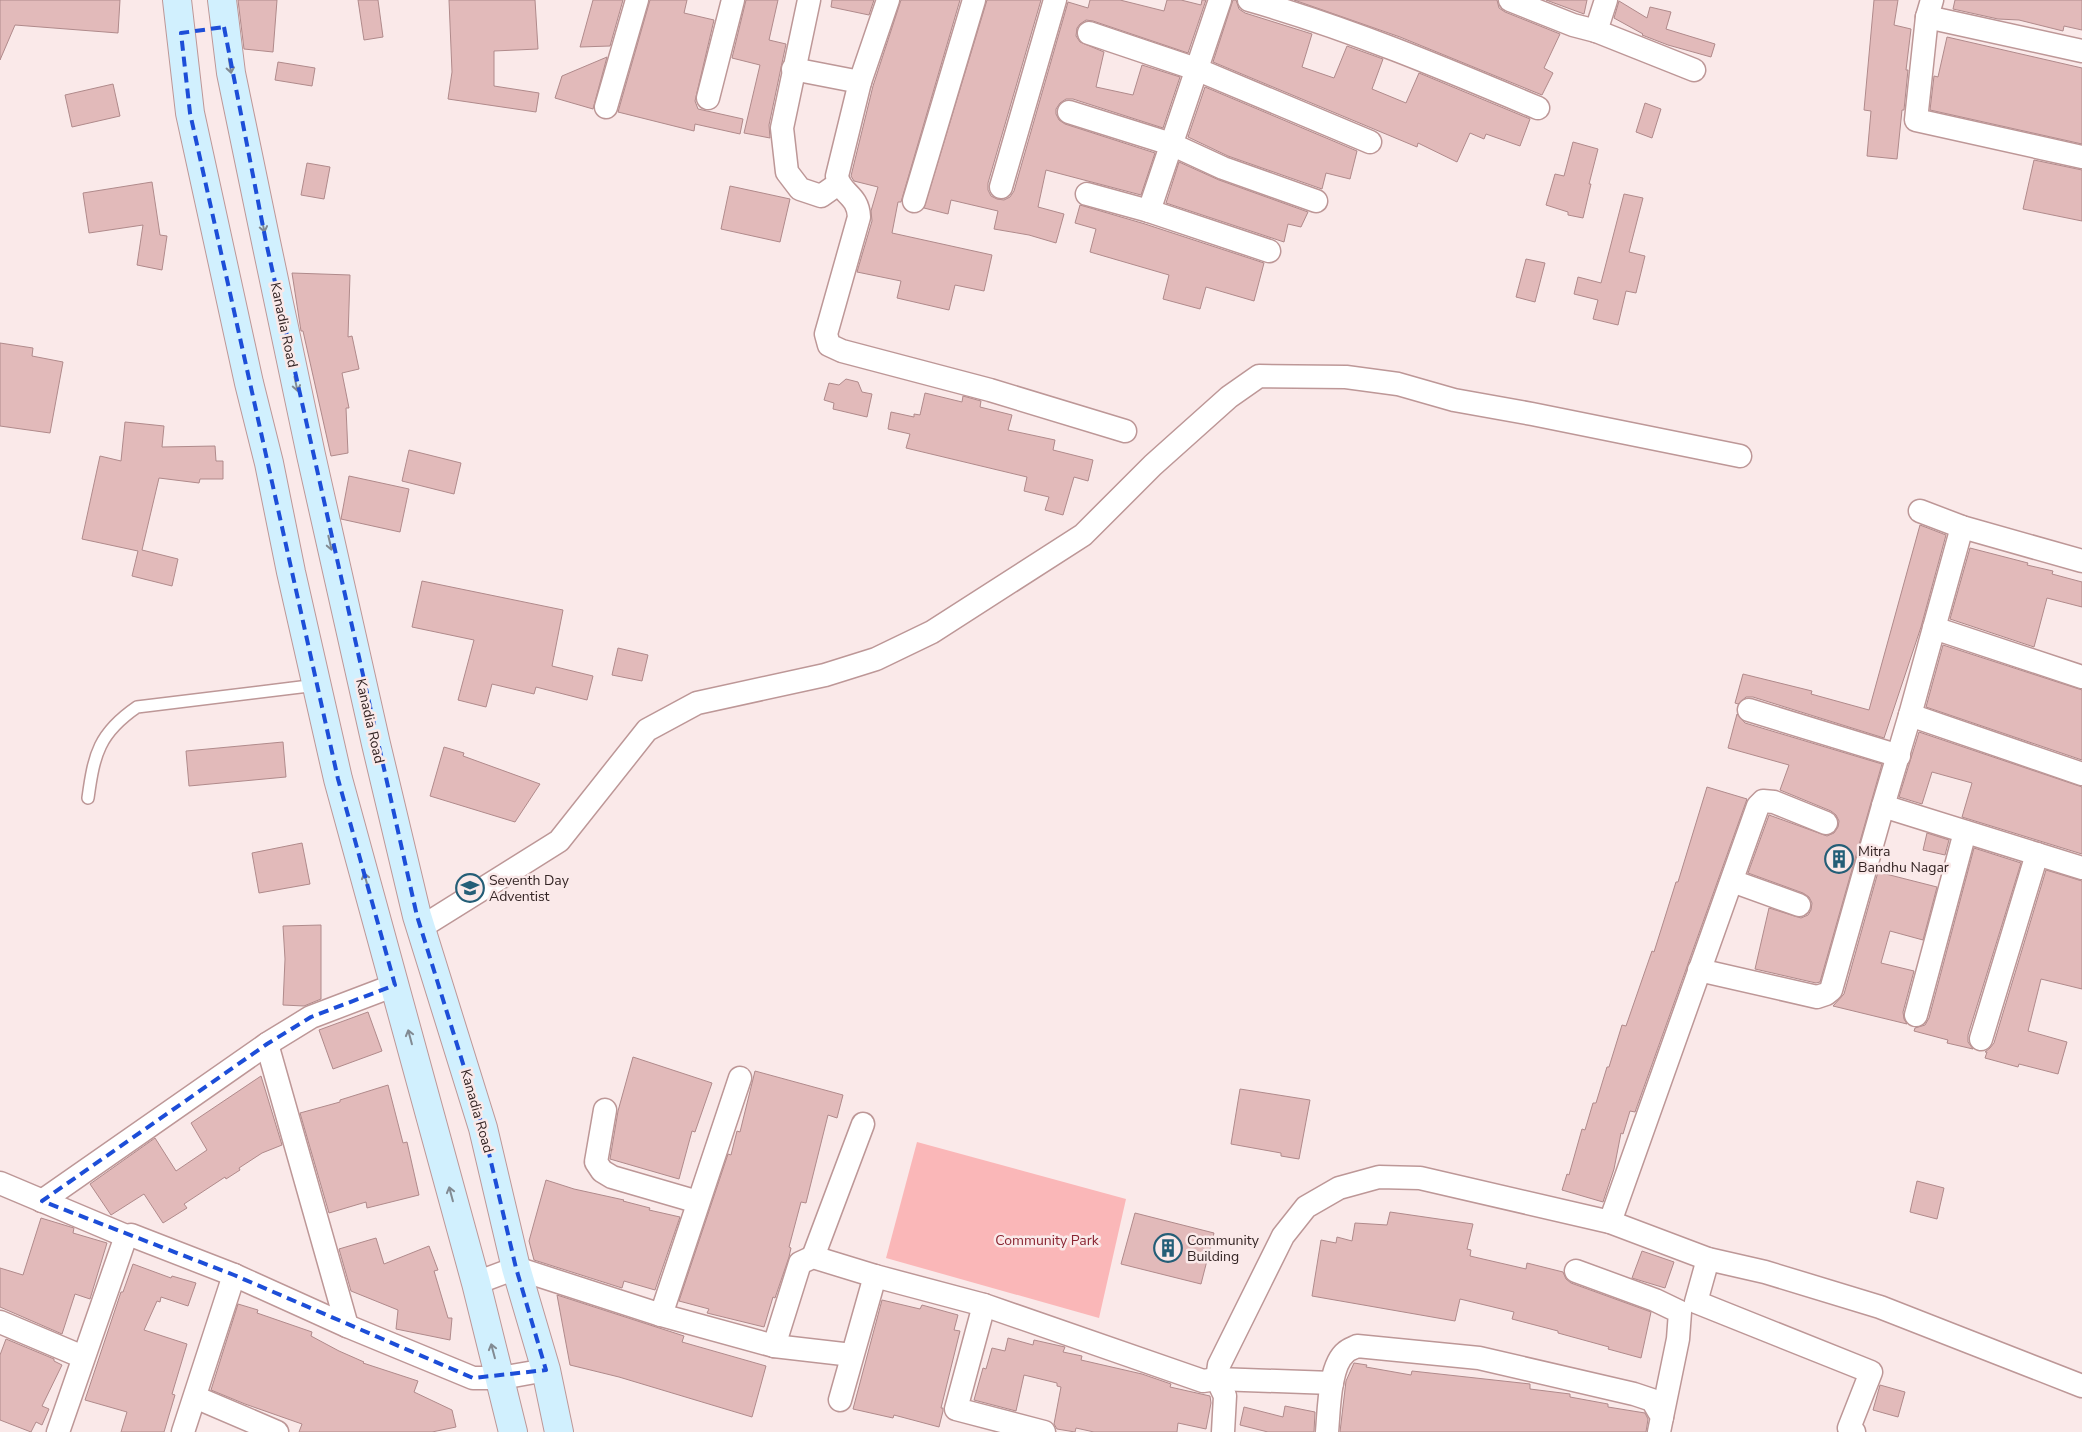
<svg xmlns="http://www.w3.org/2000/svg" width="2082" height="1432" viewBox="0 0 2082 1432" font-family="'Nunito Sans',sans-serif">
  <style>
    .green { fill: #fab7b8 }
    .building { fill: #e2baba; stroke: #b08a8b }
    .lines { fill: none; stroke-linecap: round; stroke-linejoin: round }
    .service-casing { stroke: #bd9797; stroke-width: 14 }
    .minor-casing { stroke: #bd9797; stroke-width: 25 }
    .secondary-casing { stroke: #bd9797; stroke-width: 30 }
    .service { stroke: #fff; stroke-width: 11 }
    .minor { stroke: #fff; stroke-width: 22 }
    .secondary { stroke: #d1f0fe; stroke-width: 28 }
    .oneway { stroke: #828a92 }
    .marked { fill: none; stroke: #1d4ed8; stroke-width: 4; stroke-dasharray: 10 6; stroke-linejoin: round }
    .labels { text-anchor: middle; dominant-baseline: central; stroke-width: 5; stroke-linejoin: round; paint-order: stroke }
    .street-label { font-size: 14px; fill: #342525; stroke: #fae9e9 }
    .poi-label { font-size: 14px; fill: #342525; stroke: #fae9e9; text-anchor: start }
    .park-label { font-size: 14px; fill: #8a2633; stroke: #fae9e9 }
  </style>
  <rect width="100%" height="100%" fill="#fae9e9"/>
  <path class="green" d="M917 1142 1126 1199 1099 1318 886 1258Z"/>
  <g class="building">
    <path d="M0 0H120L118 33 15 25 0 60Z"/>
    <path d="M238 0H277L273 52 244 49Z"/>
    <path d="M358 0H378L383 37 364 40Z"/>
    <path d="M449 0H535L538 49 494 51V86L539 93 536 112 448 99 452 72Z"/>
    <path d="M593 0H623L610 46 580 47Z"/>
    <path d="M650 0H687L684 13 714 20 695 101 698 109 743 119 740 134 695 124 694 131 618 112Z"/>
    <path d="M746 0H778L769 40 786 44 769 125 770 138 744 133 760 65 732 58Z"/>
    <path d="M832 0H874L869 15 831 7Z"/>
    <path d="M901 0H960L901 202H898L892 233 992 255 984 291 955 285 949 310 897 298 901 281 857 272 872 221 871 211 878 187 854 181 851 176 873 86Z"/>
    <path d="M987 0H1041L988 183V190L991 196 997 199 1004 200 1010 197 1014 191 1068 2 1088 8 1090 0H1120L1164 11 1167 0H1181L1201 5 1202 0H1206L1188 53 1093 21 1086 20 1080 24 1077 28 1076 36 1080 42 1104 52 1096 87 1133 95 1142 65 1180 77 1163 128 1073 99H1066L1060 103 1056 109V114L1059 120 1065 124 1155 153 1141 195 1046 170 1038 207 1064 214 1056 243 1029 235 994 229 998 211 951 200 948 214 924 208Z"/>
    <path d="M1233 0H1236L1239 9 1245 13 1312 34 1302 67 1334 78 1347 46 1383 59 1372 89 1406 103 1419 73 1530 119 1520 146 1486 134 1484 139 1470 133 1457 162 1418 143 1417 147 1213 62Z"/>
    <path d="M1294 0H1497L1499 8 1505 12 1560 34 1544 68 1553 73 1542 95 1400 37Z"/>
    <path d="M1546 0H1587L1584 14Z"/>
    <path d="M1874 0H1898L1894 25 1911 29 1906 70H1908L1904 110H1902L1897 159 1867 156 1871 111 1864 110Z"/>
    <path d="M1955 0H2082V30L2064 26 2063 31 2019 20 1998 19 1953 9Z"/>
    <path d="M1619 1 1647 18 1650 7 1671 12 1666 29 1715 44 1711 57 1668 45 1642 35 1643 34 1614 18Z"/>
    <path d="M1947 37 2082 68V144L1930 110 1934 76 1938 77Z"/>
    <path d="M607 57 593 109 555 98 562 76Z"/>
    <path d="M278 62 315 68 312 86 275 80Z"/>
    <path d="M113 84 120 116 72 127 65 95Z"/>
    <path d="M1205 87 1357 151 1350 179 1326 173 1322 189 1228 156 1188 137Z"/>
    <path d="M1645 103 1661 109 1652 138 1636 132Z"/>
    <path d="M1573 142 1598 149 1589 184H1591L1583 218 1568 215V212L1546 205 1555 174 1564 176Z"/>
    <path d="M2034 160 2082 170V221L2023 209Z"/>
    <path d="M1179 162 1219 180 1308 212 1301 227 1288 224 1284 242 1166 203Z"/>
    <path d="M307 163 330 167 324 199 301 195Z"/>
    <path d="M152 182 160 235 167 236 162 270 137 265 143 225 89 233 83 193Z"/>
    <path d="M730 186 790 199 780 242 721 229Z"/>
    <path d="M1624 194 1643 198 1629 252 1645 256 1636 293 1626 291 1618 325 1593 319 1598 300 1574 294 1578 277 1601 283Z"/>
    <path d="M1080 205 1145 224 1264 263 1254 301 1206 287 1200 309 1163 299 1169 275 1090 252 1096 229 1075 223Z"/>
    <path d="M1526 259 1545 263 1535 302 1516 297Z"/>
    <path d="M292 273 350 275 348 337 352 336 359 369 342 373 349 408H346L348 453 331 456 303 331H301Z"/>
    <path d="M0 343 33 348 32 356 63 362 50 433 0 426Z"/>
    <path d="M846 379 858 382 862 392 872 394 867 417 833 409 834 403 824 400 829 383 839 385Z"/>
    <path d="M925 393 962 402 963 396 981 401 980 407 1012 415 1008 430 1055 440 1053 450 1093 460 1088 481 1074 477 1063 515 1045 510 1049 497 1024 491 1027 477 906 448 910 434 888 429 891 412 914 417V414L920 415Z"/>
    <path d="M125 422 164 426 162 447 215 446 216 461H223V479H200L199 483 159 478 142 550 178 559 172 586 132 576 138 551 82 539 100 456 121 461Z"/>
    <path d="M409 450 461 463 454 494 402 481Z"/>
    <path d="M349 476 409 489 400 532 341 519Z"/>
    <path d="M1920 525 1946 535 1921 627 1884 738 1753 697H1746L1738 704 1735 703 1743 674 1812 691 1811 694 1869 710Z"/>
    <path d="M1970 548 2028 563 2027 565 2053 571 2052 574 2082 582V607L2047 598 2034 647 1950 619Z"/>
    <path d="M422 581 563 610 552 666 593 676 587 700 536 687 534 694 492 684 486 707 458 700 474 640 412 627Z"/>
    <path d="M1943 645 2082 690V760L1926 707Z"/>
    <path d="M618 648 648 655 642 681 612 675Z"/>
    <path d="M1737 714 1745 723 1882 764 1820 982 1816 983 1755 969 1769 908 1801 918 1808 915 1811 910 1812 903 1809 897 1803 893 1748 873 1769 815 1827 836 1834 833 1838 827 1839 821 1836 815 1831 811 1780 790 1789 765 1728 748Z"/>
    <path d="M1919 732 2082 787V854L1962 817 1972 783 1932 772 1922 804 1899 797Z"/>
    <path d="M283 742 286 777 189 786 186 751Z"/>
    <path d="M444 747 464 753 463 756 540 784 515 822 430 796Z"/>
    <path d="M1707 787 1747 799 1635 1112 1630 1111 1623 1134 1621 1133 1614 1169 1603 1202 1562 1190 1567 1174 1569 1175 1582 1129 1585 1130 1593 1103H1596L1607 1067H1609L1622 1025 1626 1026 1652 951 1654 952 1676 882H1678Z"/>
    <path d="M1927 833 1949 840 1945 855 1923 850Z"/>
    <path d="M302 843 310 884 259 893 252 853Z"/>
    <path d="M1974 848 2021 863 1968 1035V1042L1973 1049 1947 1043 1948 1040 1914 1031 1915 1028 1925 1025 1929 1018Z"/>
    <path d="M2046 870 2082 881V989L2041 979 2028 1031 2067 1042 2058 1074 2019 1064 2018 1067 1985 1058 1987 1052H1985L1990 1048 1994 1043Z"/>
    <path d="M1878 872 1937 887 1923 940 1890 931 1881 963 1914 971 1903 1012 1904 1019 1907 1024 1833 1006 1844 994Z"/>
    <path d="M321 925V999L304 1006 283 1005 285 959 283 926Z"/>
    <path d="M368 1012 382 1051 333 1069 319 1030Z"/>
    <path d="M633 1057 712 1083 695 1132 692 1131 679 1179 610 1159 618 1111Z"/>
    <path d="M755 1071 843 1095 837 1118 828 1115 806 1203 801 1202 789 1247 791 1248 789 1257 775 1298 773 1297 764 1327 707 1313 709 1309 679 1301 728 1154 731 1155 737 1131 740 1132Z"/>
    <path d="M261 1076 282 1145 262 1153 239 1168 240 1170 226 1179 225 1177 184 1204 187 1208 163 1223 144 1194 111 1215 90 1184 155 1138 176 1171 207 1150 191 1123Z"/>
    <path d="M388 1085 403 1143 407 1142 419 1195 367 1208 366 1202 329 1213 300 1113 340 1102V1100Z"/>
    <path d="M1240 1089 1310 1100 1299 1159 1281 1156V1153L1231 1144Z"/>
    <path d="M546 1180 574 1189 624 1200 623 1201 650 1208 649 1210 680 1217 655 1290 624 1281 622 1288 534 1260 529 1241Z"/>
    <path d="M1917 1181 1944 1188 1937 1219 1910 1212Z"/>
    <path d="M1390 1212 1473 1224 1467 1249 1471 1250 1470 1256 1526 1269 1527 1263 1563 1272 1566 1279 1571 1283 1651 1312 1641 1358 1608 1349 1609 1347 1558 1333V1331L1512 1319 1514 1312 1460 1299 1455 1321 1312 1296 1321 1240 1336 1243 1337 1237 1352 1241 1355 1223 1387 1225Z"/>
    <path d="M1135 1213 1214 1233 1201 1284 1121 1264Z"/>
    <path d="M41 1218 74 1228 73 1233 107 1243 90 1299 75 1294 62 1334 0 1307V1268L23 1275Z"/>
    <path d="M376 1238 384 1264 429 1246 438 1270 434 1271 448 1318H452L450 1340 396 1329 398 1310 351 1291 339 1249Z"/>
    <path d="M1642 1251 1674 1262 1665 1288 1632 1278Z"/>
    <path d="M133 1264 171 1278 172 1276 196 1283 188 1306 161 1297 160 1302 157 1301 144 1330 187 1344 172 1394 175 1395 164 1432H121L127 1412 85 1400 121 1292H123Z"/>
    <path d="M557 1295 684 1336 682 1342 766 1366 752 1417 619 1377 570 1365Z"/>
    <path d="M882 1300 920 1309 922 1305 958 1315 954 1330 960 1331 941 1408H943V1411L939 1427 894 1415 893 1418 853 1409Z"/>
    <path d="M238 1304 258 1310 257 1313 312 1332 311 1336 339 1351 364 1362 363 1363 418 1381 414 1392 452 1410 456 1427 432 1432H299L302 1424 245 1404 211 1390Z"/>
    <path d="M1008 1338 1033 1345 1034 1340 1065 1347 1063 1352 1082 1356 1081 1360 1142 1374 1171 1384 1170 1387 1210 1396 1211 1403 1206 1429 1178 1423 1177 1432H1094L1076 1428 1075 1432 1057 1429 1054 1424 1061 1387 1057 1386V1383L1024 1375 1016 1411 974 1400 983 1368 986 1369 992 1348 1005 1351Z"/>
    <path d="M6 1339 54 1359V1361L62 1365 42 1406 49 1409 42 1425 36 1422 31 1432 0 1420V1355Z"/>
    <path d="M1354 1363 1367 1365 1366 1367 1411 1375 1412 1371 1530 1384V1389L1570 1394V1397L1608 1404V1407L1645 1413 1648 1419 1646 1432H1340L1346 1381Z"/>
    <path d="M1880 1385 1905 1392 1898 1417 1873 1410Z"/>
    <path d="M1285 1406 1315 1412 1314 1432H1268L1240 1425 1244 1407 1283 1417Z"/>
  </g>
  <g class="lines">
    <defs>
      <path id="service" d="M88 798C94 754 99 733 137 707L317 685"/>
      <g id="minor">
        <path d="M809 0 782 128 787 172 800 189 821 196 838 184"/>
        <path d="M888 0 860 82 837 176C840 194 858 194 859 217L826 334 829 345 842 351 990 390 1125 431"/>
        <path d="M1249 0C1348 28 1443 68 1538 108"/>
        <path d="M1510 0 1573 25 1596 31 1694 70"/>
        <path d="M1932 0 1927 17 1916 120 2082 157"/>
        <path d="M1927 17 2082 51"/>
        <path d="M1596 31 1606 0"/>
        <path d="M1089 33 1196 69 1370 142"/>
        <path d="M793 69 860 82"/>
        <path d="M708 98 733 0"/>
        <path d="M606 107 637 0"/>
        <path d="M1069 112 1171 144 1223 168 1316 201"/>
        <path d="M1001 187 1055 0"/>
        <path d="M1087 194 1149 211 1269 251"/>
        <path d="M914 201 974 0"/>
        <path d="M1149 211 1220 0"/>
        <path d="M1920 511 1962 527 2082 561"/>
        <path d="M1934 628 1962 527"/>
        <path d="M2082 677 1934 628 1910 715 2082 774"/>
        <path d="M1749 710 1899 756"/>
        <path d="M1910 715 1883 806 2082 868"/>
        <path d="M1732 881 1799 905"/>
        <path d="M420 928 559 841 647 730 697 703 825 675 876 659 932 632 1083 535 1153 465 1229 397 1259 376 1346 377 1398 384 1454 400 1532 414 1740 456"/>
        <path d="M1699 970 1817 997 1826 994 1831 990 1883 806"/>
        <path d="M1916 1015 1965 832"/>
        <path d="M1981 1039 2037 854"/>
        <path d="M267 1044 347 1326"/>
        <path d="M605 1110 596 1162 602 1171 612 1177 698 1202"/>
        <path d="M0 1183 126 1236 131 1235 234 1275 347 1326 473 1378H501L546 1370"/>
        <path d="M42 1201 267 1044 311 1017 395 985"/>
        <path d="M1610 1222 1758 806 1763 801 1774 802 1826 823"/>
        <path d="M813 1257 863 1124"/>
        <path d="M1708 1259 1696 1302 1871 1372 1849 1428 1854 1432"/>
        <path d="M1576 1271 1655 1300 1680 1312 1678 1339 1662 1417"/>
        <path d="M476 1283 516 1268 661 1315 774 1346 852 1355"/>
        <path d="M984 1305 956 1409 1044 1432"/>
        <path d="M661 1315 740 1078"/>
        <path d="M0 1322 83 1357"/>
        <path d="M774 1346 800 1263 813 1257 875 1276 984 1305 1203 1381 1217 1379 1332 1383"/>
        <path d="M195 1397 277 1432"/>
        <path d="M840 1400 875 1276"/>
        <path d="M58 1432 126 1236"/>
        <path d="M183 1432 234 1275"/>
        <path d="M1223 1432 1225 1396 1217 1379 1219 1365 1283 1236 1306 1207 1339 1188 1379 1177 1420 1178 1610 1222 1708 1259 1765 1272 1880 1307 2082 1386"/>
        <path d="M1327 1432C1329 1411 1329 1365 1346 1352 1349 1349 1354 1348 1357 1346L1479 1358 1634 1394 1652 1400 1662 1417 1659 1432"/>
      </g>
      <g id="secondary">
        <path d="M177 0 190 113 249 383 269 463 291 572 338 779 476 1283 513 1432"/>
        <path d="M222 0 231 73 266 242 311 455 376 744 417 916 483 1128 516 1268 546 1370 559 1432"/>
      </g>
    </defs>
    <use href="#service" class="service-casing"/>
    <use href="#minor" class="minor-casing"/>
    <use href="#secondary" class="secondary-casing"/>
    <use href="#service" class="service"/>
    <use href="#minor" class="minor"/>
    <use href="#secondary" class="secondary"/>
  </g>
  <defs><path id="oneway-shaft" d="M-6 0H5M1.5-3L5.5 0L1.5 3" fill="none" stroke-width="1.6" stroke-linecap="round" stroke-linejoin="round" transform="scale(1.25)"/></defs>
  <g class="oneway">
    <use href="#oneway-shaft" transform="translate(230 66) rotate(81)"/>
    <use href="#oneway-shaft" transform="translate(263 225) rotate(78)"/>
    <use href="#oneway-shaft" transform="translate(296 384) rotate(78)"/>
    <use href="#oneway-shaft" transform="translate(330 543) rotate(77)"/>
    <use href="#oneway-shaft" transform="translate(366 880) rotate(-105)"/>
    <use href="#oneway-shaft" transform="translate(410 1037) rotate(-105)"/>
    <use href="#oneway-shaft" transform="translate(451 1194) rotate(-105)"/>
    <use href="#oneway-shaft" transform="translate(493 1351) rotate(-105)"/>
  </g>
  <path class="marked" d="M224 27 266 242 417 916 483 1128 516 1268 546 1370 473 1378 234 1275 42 1201 267 1044 311 1017 395 985 338 779 190 113 181 33Z"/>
  <defs>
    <symbol id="building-ring" viewBox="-11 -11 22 22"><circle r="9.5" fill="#fae9e9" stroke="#245e77" stroke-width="1.5"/><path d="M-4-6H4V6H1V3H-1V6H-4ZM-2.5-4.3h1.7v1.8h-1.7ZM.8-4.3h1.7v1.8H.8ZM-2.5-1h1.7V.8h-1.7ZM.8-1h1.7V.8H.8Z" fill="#245e77"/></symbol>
    <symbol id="school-ring" viewBox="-11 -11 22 22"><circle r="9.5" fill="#fae9e9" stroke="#245e77" stroke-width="1.5"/><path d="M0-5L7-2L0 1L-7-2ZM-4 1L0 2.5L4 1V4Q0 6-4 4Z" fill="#245e77"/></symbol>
  </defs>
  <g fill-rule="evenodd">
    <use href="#building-ring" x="1823" y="843" width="32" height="32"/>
    <use href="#school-ring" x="454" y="872" width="32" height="32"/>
    <use href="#building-ring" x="1152" y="1232" width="32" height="32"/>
  </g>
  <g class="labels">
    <g class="street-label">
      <text transform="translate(284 325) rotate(78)">Kanadia Road</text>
      <text transform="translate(370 721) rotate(77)">Kanadia Road</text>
      <text transform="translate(477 1111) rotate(74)">Kanadia Road</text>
    </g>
    <g class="poi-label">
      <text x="1858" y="851">Mitra<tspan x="1858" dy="16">Bandhu Nagar</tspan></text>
      <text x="489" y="880">Seventh Day<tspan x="489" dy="16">Adventist</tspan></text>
      <text x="1187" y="1240">Community<tspan x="1187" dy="16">Building</tspan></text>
    </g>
    <g class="park-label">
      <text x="1047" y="1240">Community Park</text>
    </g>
  </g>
</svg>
